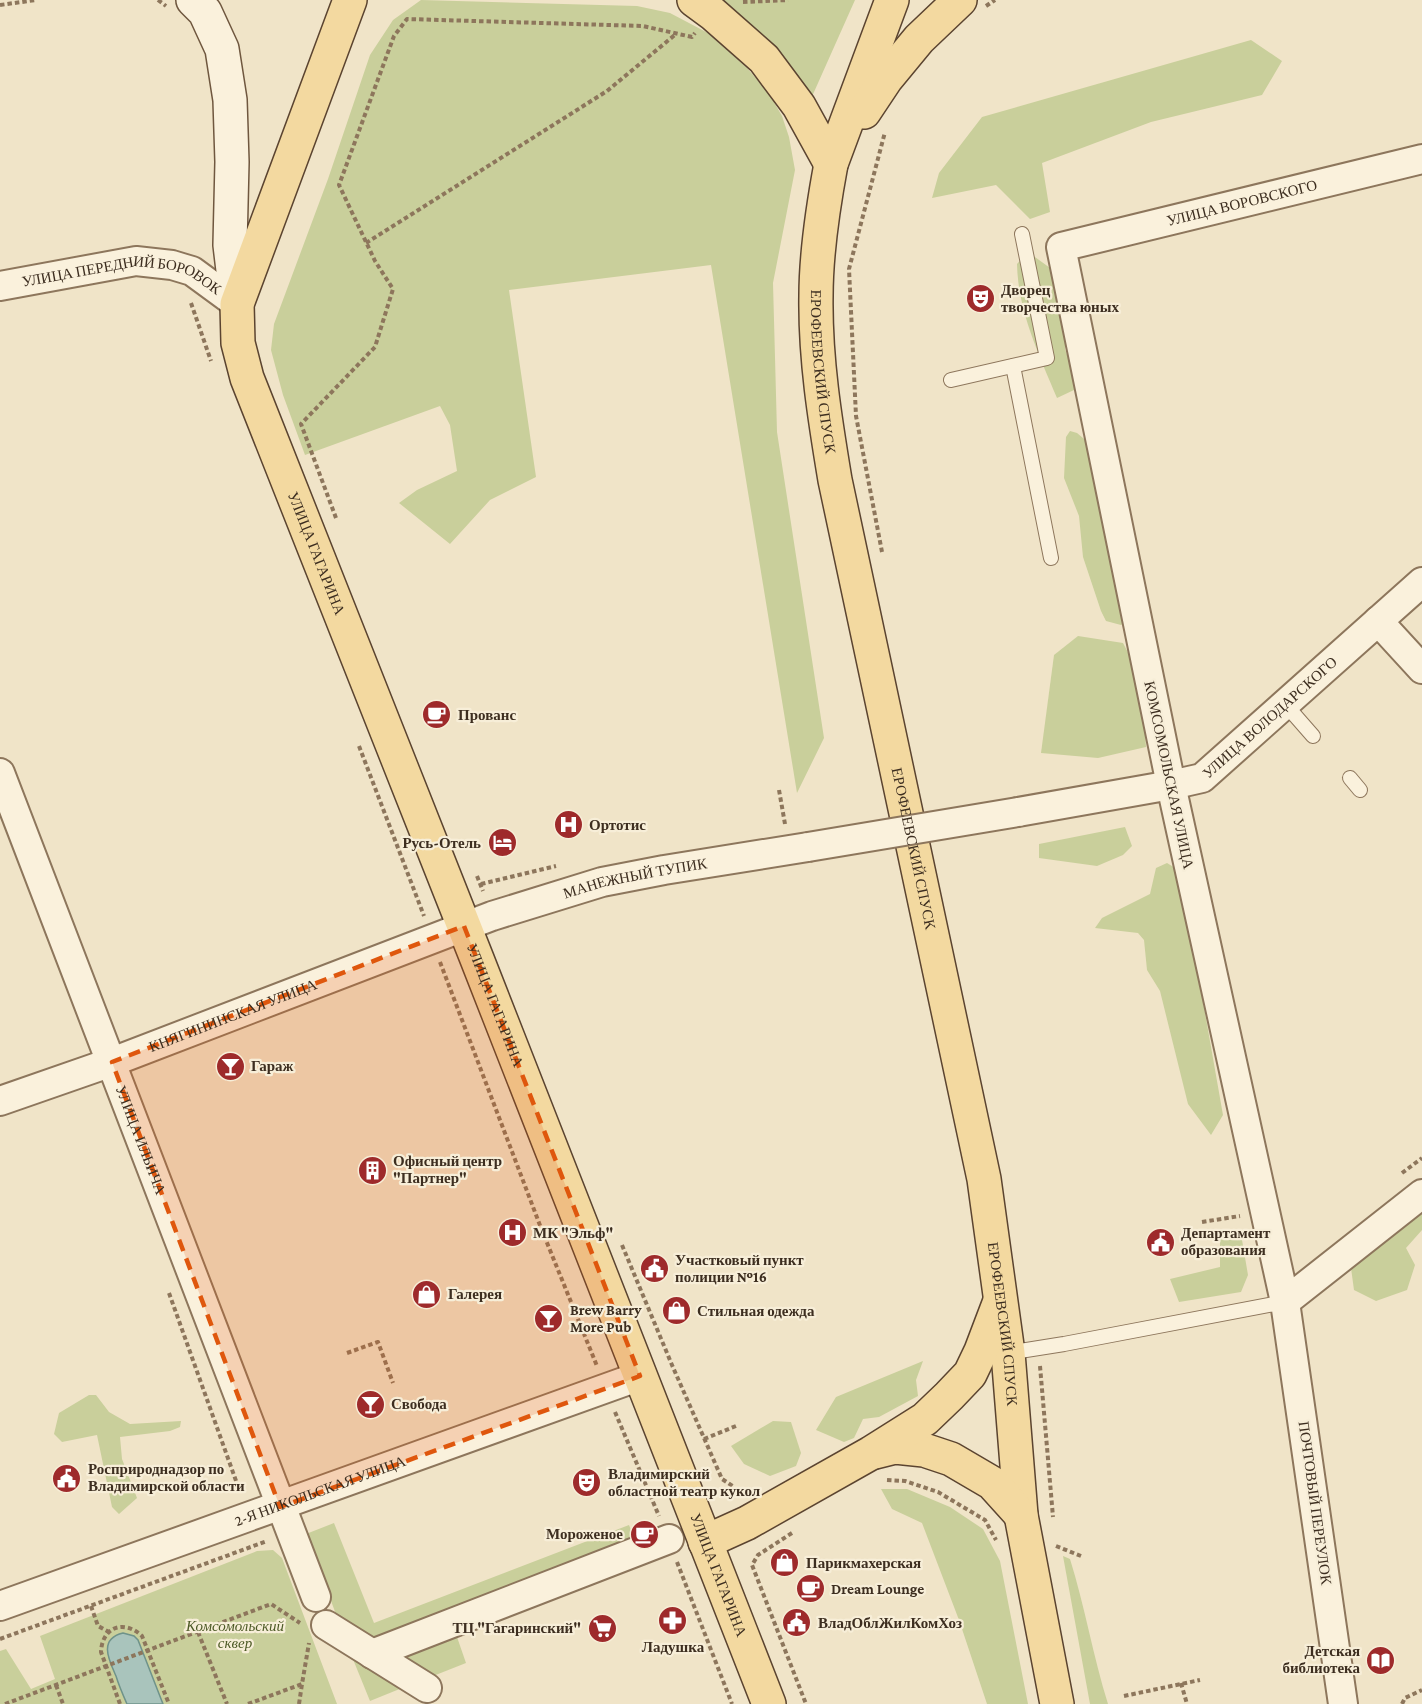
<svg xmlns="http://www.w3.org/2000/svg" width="1422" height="1704" viewBox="0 0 1422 1704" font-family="'Crimson Pro',serif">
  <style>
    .green { fill: #c9cf9b }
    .water { fill: #a9c4bc; stroke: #6f938a; stroke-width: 1.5 }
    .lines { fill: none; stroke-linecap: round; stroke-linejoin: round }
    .lane-casing { stroke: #8d765c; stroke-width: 16 }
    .street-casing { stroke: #8d765c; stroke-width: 32 }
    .secondary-casing { stroke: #6f573f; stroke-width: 36 }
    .primary-casing { stroke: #5b4430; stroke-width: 36 }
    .path { stroke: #8d765c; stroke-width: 4; stroke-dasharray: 4.5 3; stroke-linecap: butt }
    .lane { stroke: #faf1dc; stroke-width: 14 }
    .street { stroke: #faf1dc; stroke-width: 28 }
    .secondary { stroke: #faf1dc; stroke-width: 33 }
    .primary { stroke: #f3d9a0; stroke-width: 33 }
    .street-bridge-casing { stroke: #8d765c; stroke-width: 32; stroke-linecap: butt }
    .street-bridge { stroke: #faf1dc; stroke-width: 28 }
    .marked { fill: #df570d; fill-opacity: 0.2; stroke: #df570d; stroke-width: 4.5; stroke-dasharray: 12 8; stroke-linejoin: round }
    .labels { text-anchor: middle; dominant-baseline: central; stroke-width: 4.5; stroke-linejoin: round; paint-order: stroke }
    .street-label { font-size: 15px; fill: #3d2e20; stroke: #f7eed8 }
    .poi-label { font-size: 15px; font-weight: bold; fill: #3d2e20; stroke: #f7eed8; text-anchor: start }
    .park-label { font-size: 15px; font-style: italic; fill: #4d5a26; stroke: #f7eed8 }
  </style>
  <rect width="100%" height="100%" fill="#f0e4c8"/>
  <g class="green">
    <path d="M421 0 637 6 670 13 708 33 747 68 768 92 782 116 789 137 795 170 773 283 777 432 824 738 797 793 711 265 509 290 536 477 490 500 450 544 399 503 417 490 457 471 450 425 440 406 305 455 283 395 271 350 274 324 328 179 370 55 393 20Z"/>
    <path d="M715 0H855L810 101 776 47Z"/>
    <path d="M1251 40 1282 61 1262 95 1151 122 1042 163 1050 212 1030 219 996 185 932 198 939 173 982 117Z"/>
    <path d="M1028 252 1057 273 1067 321 1065 349 1076 381 1074 390 1057 398C1039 355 1018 311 1017 264Z"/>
    <path d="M1070 431 1077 433 1096 449 1127 621 1121 625 1106 621 1101 611 1083 557 1079 516 1064 478 1066 437Z"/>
    <path d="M1078 636 1123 643 1141 677 1146 747 1098 758 1041 753 1054 655Z"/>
    <path d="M1125 827 1132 846 1123 855 1097 866 1039 858V844Z"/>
    <path d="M1167 863 1180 871 1223 1115 1211 1135 1188 1104 1160 991 1147 970 1144 940 1138 933 1095 928 1102 918 1150 894 1156 868Z"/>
    <path d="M1422 1206V1230L1406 1248 1415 1265 1407 1290 1376 1301 1354 1290 1351 1268Z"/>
    <path d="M1241 1234 1248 1275 1241 1292 1179 1302 1170 1279 1220 1267V1235Z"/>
    <path d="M923 1361 916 1380 918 1396 879 1417 863 1419 854 1438 844 1442 816 1430 836 1397Z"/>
    <path d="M89 1395H96L109 1412 130 1424 181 1421 180 1427 170 1431 120 1437 122 1459 137 1498 119 1514 112 1507 97 1435 62 1442 54 1434 59 1413Z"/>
    <path d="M773 1421 791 1422 801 1453 796 1466 770 1476 744 1464 731 1446Z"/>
    <path d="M881 1489H907L950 1507 983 1529 1000 1561 1028 1704H987L959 1620 922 1523 892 1509Z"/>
    <path d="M334 1523 374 1623 629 1525 637 1545 376 1645 337 1617 306 1534Z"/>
    <path d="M273 1550 282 1558 337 1704H0V1651L6 1649 31 1689 55 1679 40 1636 257 1551Z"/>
    <path d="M1063 1556 1070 1559C1085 1607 1093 1656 1108 1704H1090Z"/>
    <path d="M457 1637 466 1663 428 1678 397 1659Z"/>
    <path d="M348 1647 407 1686 370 1701Z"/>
  </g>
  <path class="water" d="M123 1633 134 1636 138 1640 163 1704H127C123 1695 119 1686 116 1676 109 1660 98 1639 123 1633Z"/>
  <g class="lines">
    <defs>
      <g id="lane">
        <path d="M1013 366 1051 558"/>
        <path d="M951 380 1047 358 1022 234"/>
        <path d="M1285 704 1313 736"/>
        <path d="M1350 778 1360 790"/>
        <path d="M1008 1353 1064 1344 1285 1302"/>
      </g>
      <g id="street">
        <path id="s1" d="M0 286 136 261 172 265 192 271 237 304"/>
        <path d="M1378 621 1422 669"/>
        <path id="s2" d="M0 773 316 1597"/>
        <path id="s3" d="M1018 812 1171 785 1202 778 1422 582"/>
        <path id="s4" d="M0 1101 112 1062 492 916 602 882 664 870 808 847"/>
        <path d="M1285 1302 1422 1194"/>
        <path id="s5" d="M0 1606 640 1376"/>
        <path d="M326 1625 427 1688"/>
        <path d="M372 1654 669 1539"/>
        <path id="s6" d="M1343 1704 1285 1302 1171 785 1061 247 1422 159"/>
      </g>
      <path id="secondary" d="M193 0 205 12 222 49 230 100 232 162 230 245 237 304"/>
      <g id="primary">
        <path id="s7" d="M350 0 237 304 238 343 247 378 477 959 769 1704"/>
        <path d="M694 0 713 14 764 59 799 106 831 164"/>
        <path id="s8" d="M892 0 831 164C823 207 816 252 816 296 815 358 825 420 835 480L984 1179 1008 1353 1021 1515 1057 1704"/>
        <path d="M864 112 886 79 919 39 960 0"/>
        <path d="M875 1452 895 1447 924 1450 951 1459 992 1483 1021 1515"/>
        <path d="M705 1542 747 1523 871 1453 925 1419 949 1396 970 1374 981 1351 1000 1301"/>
      </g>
    </defs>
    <use href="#lane" class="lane-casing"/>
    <use href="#street" class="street-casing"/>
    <use href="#secondary" class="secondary-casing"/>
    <use href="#primary" class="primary-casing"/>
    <g class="path">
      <path d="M158 0 166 6"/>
      <path d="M743 2 788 0"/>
      <path d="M0 5 36 0"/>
      <path d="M986 6 995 0"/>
      <path d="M366 243 607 91 676 34"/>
      <path d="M191 303 211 361"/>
      <path d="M336 518 301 424 375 347 393 289 375 261 339 185 394 36 407 19 643 26 692 37 695 33"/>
      <path d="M882 552 856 416 849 269 885 132"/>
      <path d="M359 746 424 916"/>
      <path d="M779 790 785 824"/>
      <path d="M477 876 483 891"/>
      <path d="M481 884 556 866"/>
      <path d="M440 962 541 1228 597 1366"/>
      <path d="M1402 1173 1422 1158"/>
      <path d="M1202 1222 1240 1216"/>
      <path d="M622 1245 672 1365 722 1479 734 1487"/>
      <path d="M169 1293 240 1492"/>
      <path d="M347 1353 378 1342 393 1383"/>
      <path d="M1040 1366 1053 1517"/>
      <path d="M615 1412 659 1516"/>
      <path d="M704 1439 736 1426"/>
      <path d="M887 1480 905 1481 938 1492 985 1520 996 1540"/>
      <path d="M792 1533 758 1555 752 1565 806 1704"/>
      <path d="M1056 1546 1081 1556"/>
      <path d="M677 1562 732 1704"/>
      <path d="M91 1606 98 1626 109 1632"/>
      <path d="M198 1632 227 1704"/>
      <path d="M0 1639 267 1541"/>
      <path d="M1181 1683 1187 1704"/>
      <path d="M56 1685 63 1704"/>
      <path d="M1124 1696 1200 1680"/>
      <path d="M5 1704 271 1604 300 1623"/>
      <path d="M120 1704 101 1652C102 1627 124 1619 142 1636L169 1704"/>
      <path d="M248 1704 302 1684 309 1643"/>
      <path d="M299 1704 302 1684"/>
      <path d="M1402 1704 1405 1698 1422 1690"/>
    </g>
    <use href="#lane" class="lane"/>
    <use href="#street" class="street"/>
    <use href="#secondary" class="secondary"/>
    <use href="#primary" class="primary"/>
    <defs>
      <path id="street-bridge" d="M808 847 1018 812"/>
    </defs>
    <use href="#street-bridge" class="street-bridge-casing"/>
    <use href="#street-bridge" class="street-bridge"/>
  </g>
  <path class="marked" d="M464 926 640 1376 280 1507 112 1062Z"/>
  <defs>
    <symbol id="theatre-disc" viewBox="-11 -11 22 22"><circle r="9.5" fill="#9e2a2b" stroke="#f7eed8"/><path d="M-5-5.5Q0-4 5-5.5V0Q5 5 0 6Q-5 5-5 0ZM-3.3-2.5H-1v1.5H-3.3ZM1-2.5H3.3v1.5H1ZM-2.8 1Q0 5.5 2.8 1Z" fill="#fff"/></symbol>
    <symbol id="cafe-disc" viewBox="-11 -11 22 22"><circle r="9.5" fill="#9e2a2b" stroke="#f7eed8"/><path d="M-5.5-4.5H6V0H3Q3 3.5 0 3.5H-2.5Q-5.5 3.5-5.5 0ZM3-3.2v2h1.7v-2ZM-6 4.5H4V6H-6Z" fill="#fff"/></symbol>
    <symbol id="hospital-disc" viewBox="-11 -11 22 22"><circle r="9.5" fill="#9e2a2b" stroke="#f7eed8"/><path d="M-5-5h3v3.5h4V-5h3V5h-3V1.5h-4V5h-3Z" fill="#fff"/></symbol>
    <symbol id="hotel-disc" viewBox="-11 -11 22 22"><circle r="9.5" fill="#9e2a2b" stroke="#f7eed8"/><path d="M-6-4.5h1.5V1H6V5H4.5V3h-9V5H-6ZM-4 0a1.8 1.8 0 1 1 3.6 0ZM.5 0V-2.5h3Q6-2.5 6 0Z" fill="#fff"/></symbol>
    <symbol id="bar-disc" viewBox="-11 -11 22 22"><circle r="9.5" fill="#9e2a2b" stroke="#f7eed8"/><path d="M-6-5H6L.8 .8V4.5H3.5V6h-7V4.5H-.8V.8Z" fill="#fff"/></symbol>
    <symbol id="building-disc" viewBox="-11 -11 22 22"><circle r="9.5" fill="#9e2a2b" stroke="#f7eed8"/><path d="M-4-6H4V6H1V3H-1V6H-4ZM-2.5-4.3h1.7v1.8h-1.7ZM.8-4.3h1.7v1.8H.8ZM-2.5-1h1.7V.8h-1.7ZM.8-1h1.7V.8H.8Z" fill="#fff"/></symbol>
    <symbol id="civic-disc" viewBox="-11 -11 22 22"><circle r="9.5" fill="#9e2a2b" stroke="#f7eed8"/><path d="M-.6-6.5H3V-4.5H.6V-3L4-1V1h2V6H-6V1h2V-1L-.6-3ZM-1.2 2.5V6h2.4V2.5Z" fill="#fff"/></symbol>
    <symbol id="shop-disc" viewBox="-11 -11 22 22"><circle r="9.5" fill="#9e2a2b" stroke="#f7eed8"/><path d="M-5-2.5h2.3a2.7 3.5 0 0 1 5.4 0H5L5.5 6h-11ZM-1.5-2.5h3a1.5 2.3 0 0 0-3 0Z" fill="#fff"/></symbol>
    <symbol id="pharmacy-disc" viewBox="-11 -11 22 22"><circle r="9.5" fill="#9e2a2b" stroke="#f7eed8"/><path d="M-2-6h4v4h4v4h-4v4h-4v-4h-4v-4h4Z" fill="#fff"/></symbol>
    <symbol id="supermarket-disc" viewBox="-11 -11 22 22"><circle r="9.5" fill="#9e2a2b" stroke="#f7eed8"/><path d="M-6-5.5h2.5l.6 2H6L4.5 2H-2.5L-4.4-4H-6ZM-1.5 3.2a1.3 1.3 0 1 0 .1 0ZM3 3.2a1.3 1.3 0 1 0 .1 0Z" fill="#fff"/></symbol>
    <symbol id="library-disc" viewBox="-11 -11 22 22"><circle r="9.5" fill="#9e2a2b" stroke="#f7eed8"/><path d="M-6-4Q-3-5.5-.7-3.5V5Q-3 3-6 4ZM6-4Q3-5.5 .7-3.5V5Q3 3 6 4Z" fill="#fff"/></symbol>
  </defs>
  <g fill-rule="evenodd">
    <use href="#theatre-disc" x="964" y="282" width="33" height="33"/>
    <use href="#cafe-disc" x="420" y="698" width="33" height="33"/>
    <use href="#hospital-disc" x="552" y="808" width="33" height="33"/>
    <use href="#hotel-disc" x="486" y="826" width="33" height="33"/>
    <use href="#bar-disc" x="214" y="1050" width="33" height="33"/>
    <use href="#building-disc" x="356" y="1154" width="33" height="33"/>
    <use href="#hospital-disc" x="496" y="1216" width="33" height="33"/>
    <use href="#civic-disc" x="1144" y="1226" width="33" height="33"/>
    <use href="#civic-disc" x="638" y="1252" width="33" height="33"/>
    <use href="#shop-disc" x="410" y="1278" width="33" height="33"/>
    <use href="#shop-disc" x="660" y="1294" width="33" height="33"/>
    <use href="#bar-disc" x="532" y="1302" width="33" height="33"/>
    <use href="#bar-disc" x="354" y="1388" width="33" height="33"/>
    <use href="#civic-disc" x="50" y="1462" width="33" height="33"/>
    <use href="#theatre-disc" x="570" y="1466" width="33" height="33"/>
    <use href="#cafe-disc" x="628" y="1518" width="33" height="33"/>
    <use href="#shop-disc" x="768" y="1546" width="33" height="33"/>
    <use href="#cafe-disc" x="794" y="1572" width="33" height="33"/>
    <use href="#pharmacy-disc" x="656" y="1604" width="33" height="33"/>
    <use href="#civic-disc" x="780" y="1606" width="33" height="33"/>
    <use href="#supermarket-disc" x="586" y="1612" width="33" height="33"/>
    <use href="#library-disc" x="1364" y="1644" width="33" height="33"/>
  </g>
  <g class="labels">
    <g class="street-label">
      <text stroke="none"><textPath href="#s6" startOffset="1671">УЛИЦА ВОРОВСКОГО</textPath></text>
      <text stroke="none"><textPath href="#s1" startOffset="126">УЛИЦА ПЕРЕДНИЙ БОРОВОК</textPath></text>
      <text stroke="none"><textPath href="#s8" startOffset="384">ЕРОФЕЕВСКИЙ СПУСК</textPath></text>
      <text stroke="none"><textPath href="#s7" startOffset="588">УЛИЦА ГАГАРИНА</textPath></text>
      <text stroke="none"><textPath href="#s3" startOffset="278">УЛИЦА ВОЛОДАРСКОГО</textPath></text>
      <text transform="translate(1169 775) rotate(78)">КОМСОМОЛЬСКАЯ УЛИЦА</text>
      <text stroke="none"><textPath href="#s8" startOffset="870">ЕРОФЕЕВСКИЙ СПУСК</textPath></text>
      <text stroke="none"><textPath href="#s4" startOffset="674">МАНЕЖНЫЙ ТУПИК</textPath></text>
      <text stroke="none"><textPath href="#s7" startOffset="1074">УЛИЦА ГАГАРИНА</textPath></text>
      <text stroke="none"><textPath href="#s4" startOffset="248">КНЯГИНИНСКАЯ УЛИЦА</textPath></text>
      <text stroke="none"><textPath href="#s2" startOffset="393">УЛИЦА ИЛЬИЧА</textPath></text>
      <text stroke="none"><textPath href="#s8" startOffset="1354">ЕРОФЕЕВСКИЙ СПУСК</textPath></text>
      <text stroke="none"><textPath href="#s5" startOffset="340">2-Я НИКОЛЬСКАЯ УЛИЦА</textPath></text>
      <text transform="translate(1315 1503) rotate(82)">ПОЧТОВЫЙ ПЕРЕУЛОК</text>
      <text stroke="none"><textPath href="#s7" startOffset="1686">УЛИЦА ГАГАРИНА</textPath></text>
    </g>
    <g class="poi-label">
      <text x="1001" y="290">Дворец<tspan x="1001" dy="17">творчества юных</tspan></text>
      <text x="458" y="715">Прованс</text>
      <text x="589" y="825">Ортотис</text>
      <text x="481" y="843" text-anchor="end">Русь-Отель</text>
      <text x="251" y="1066">Гараж</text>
      <text x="393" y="1161">Офисный центр<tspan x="393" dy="17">"Партнер"</tspan></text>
      <text x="533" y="1233">МК "Эльф"</text>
      <text x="1181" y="1233">Департамент<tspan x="1181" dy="17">образования</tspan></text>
      <text x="675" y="1260">Участковый пункт<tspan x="675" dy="17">полиции №16</tspan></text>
      <text x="448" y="1294">Галерея</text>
      <text x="570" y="1310">Brew Barry<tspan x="570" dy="17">More Pub</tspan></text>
      <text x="697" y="1311">Стильная одежда</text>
      <text x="391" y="1404">Свобода</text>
      <text x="88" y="1469">Росприроднадзор по<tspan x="88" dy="17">Владимирской области</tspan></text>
      <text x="608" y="1474">Владимирский<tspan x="608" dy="17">областной театр кукол</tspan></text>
      <text x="623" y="1534" text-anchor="end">Мороженое</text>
      <text x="806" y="1563">Парикмахерская</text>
      <text x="831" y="1589">Dream Lounge</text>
      <text x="818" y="1623">ВладОблЖилКомХоз</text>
      <text x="581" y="1628" text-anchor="end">ТЦ "Гагаринский"</text>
      <text x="673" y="1647" text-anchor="middle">Ладушка</text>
      <text x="1360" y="1651" text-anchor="end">Детская<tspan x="1360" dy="17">библиотека</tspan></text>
    </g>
    <g class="park-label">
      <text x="235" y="1626">Комсомольский<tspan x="235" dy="17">сквер</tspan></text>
    </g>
  </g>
</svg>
